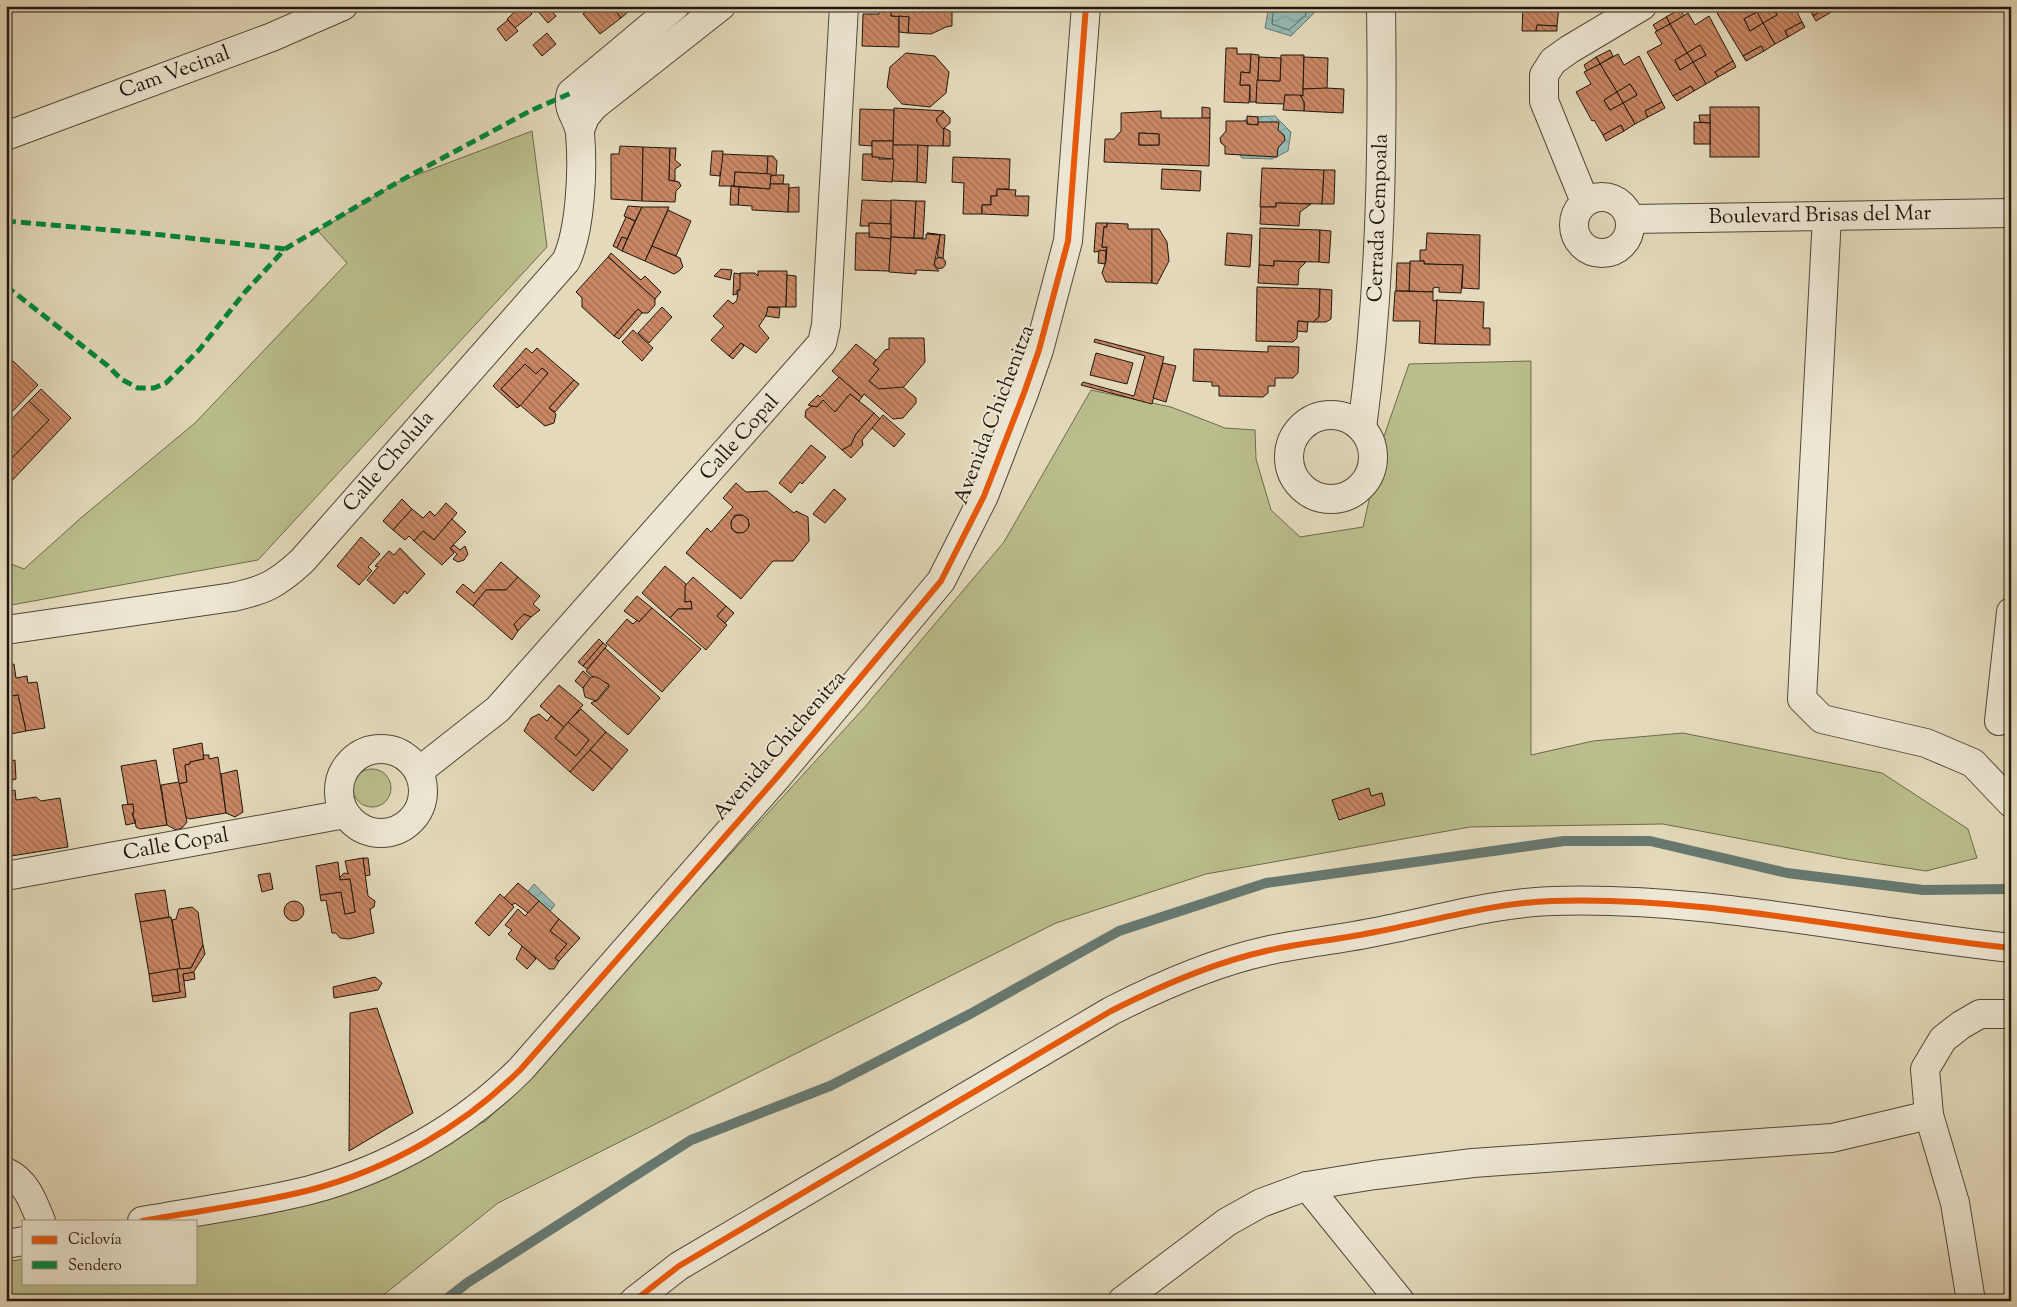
<svg xmlns="http://www.w3.org/2000/svg" width="2017" height="1307" viewBox="0 0 2017 1307" font-family="'Sorts Mill Goudy',serif">
  <style>
    .green { fill: #babe8c; stroke: #6e6a4d }
    .water { fill: url(#water-waves); stroke: #677971 }
    .lines { fill: none; stroke-linecap: round; stroke-linejoin: round }
    .shore { stroke: #5b6860; stroke-width: 1 }
    .stream { stroke: #677971; stroke-width: 10 }
    .building { fill: url(#building-back-hatch); stroke: #21170e; fill-rule: evenodd }
    .minor-casing { stroke: #524839; stroke-width: 30 }
    .tertiary-casing { stroke: #524839; stroke-width: 30 }
    .minor { stroke: #ede7d3; stroke-width: 28 }
    .tertiary { stroke: #ede7d3; stroke-width: 28 }
    .quiet { stroke: #00873e; stroke-width: 5; stroke-dasharray: 10 5; stroke-linecap: butt }
    .cycleway-casing { stroke: #ede7d3; stroke-width: 9 }
    .cycleway { stroke: #e8590c; stroke-width: 6 }
    .labels { text-anchor: middle; dominant-baseline: central; stroke-width: 4; stroke-linejoin: round; paint-order: stroke }
    .street-label { font-size: 21px; fill: #21170e; stroke: #ede7d3 }
  </style>
  <defs>
    <pattern id="water-waves" width="16" height="10" patternUnits="userSpaceOnUse" patternTransform="scale(1.25)"><rect width="16" height="10" fill="#95bab3"/><path d="M0 5q4-4 8 0t8 0" fill="none" stroke="#809f99"/></pattern>
    <pattern id="building-back-hatch" width="6" height="6" patternUnits="userSpaceOnUse" patternTransform="scale(1.25)"><rect width="6" height="6" fill="#c98764"/><path d="M-1 5l2 2M0 0l6 6M5-1l2 2" fill="none" stroke="#a36d51"/></pattern>
  </defs>
  <rect width="100%" height="100%" fill="#e4dabb"/>
  <filter id="stains"><feTurbulence type="fractalNoise" baseFrequency=".004" numOctaves="4"/><feColorMatrix values="0 0 0 0 .2 0 0 0 0 .09 0 0 0 0 .02 0 0 0 .5 -.17"/></filter>
  <radialGradient id="worn" r=".72"><stop offset=".6" stop-color="#630" stop-opacity="0"/><stop offset="1" stop-color="#630" stop-opacity=".3"/></radialGradient>
  <g class="green">
    <path d="M532 131 547 247 258 560 6 606V562L24 569 82 517 195 423 347 263 318 231 398 182Z"/>
    <path d="M1531 361V755L1593 741 1683 733 1882 773 1968 829 1977 858 1926 871 1847 859 1663 824 1470 827 1206 874 1056 923 498 1203 376 1301H6V1262L24 1259V1283H196V1221L318 1195 486 1121 864 708 1004 542 1091 390 1171 407 1225 428 1255 430 1256 459 1271 510 1300 537 1363 527 1382 442 1409 364Z"/>
    <circle cx="372" cy="788" r="19"/>
  </g>
  <g class="water">
    <path d="M1269 6H1306L1315 12 1291 36 1265 28Z"/>
    <path d="M1275 116 1291 132 1288 151 1272 159 1242 158 1237 151 1240 124 1249 117Z"/>
    <path d="M534 884 555 905 543 920 520 901Z"/>
  </g>
  <g class="lines">
    <path class="shore" d="M1274 6 1272 24 1289 30 1306 15 1304 6"/>
    <path class="stream" d="M444 1301 467 1283 691 1140 830 1086 970 1014 1119 931 1266 883 1564 841H1650L1787 873 1923 890 2011 889"/>
  </g>
  <g class="building">
    <path d="M521 6H525L532 14 515 28 507 19Z"/>
    <path d="M538 6H547L556 16 548 23 536 9Z"/>
    <path d="M592 6H612L621 18 600 34 583 14Z"/>
    <path d="M612 6H624L628 12 621 18Z"/>
    <path d="M872 6H896L892 7 891 16H899V47L862 46 863 14H879V9H872Z"/>
    <path d="M896 6H945V9H952V26L946 27 931 34 908 33 909 17 891 16 892 7Z"/>
    <path d="M1523 6H1559L1557 26 1537 25 1536 31H1522Z"/>
    <path d="M1729 6H1753L1757 12 1744 19 1750 31 1763 23 1775 44 1764 51 1761 46 1743 56 1717 13Z"/>
    <path d="M1767 6H1773L1777 15 1763 23 1757 12Z"/>
    <path d="M1773 6H1794L1802 22 1785 31 1788 37 1775 44 1763 23 1777 15Z"/>
    <path d="M1808 6H1829L1813 16Z"/>
    <path d="M1829 6 1833 11 1816 21 1813 16Z"/>
    <path d="M1680 9 1684 16 1670 24 1666 17Z"/>
    <path d="M1757 12 1763 23 1750 31 1744 19Z"/>
    <path d="M1688 13 1695 25 1709 16 1733 61 1715 72 1718 77 1706 84 1693 62 1706 55 1700 45 1687 53 1670 24Z"/>
    <path d="M899 16 909 17 908 33 899 32Z"/>
    <path d="M1666 17 1670 24 1657 31 1653 25Z"/>
    <path d="M508 20 518 31 506 41 497 29Z"/>
    <path d="M1802 22 1805 27 1788 37 1785 31Z"/>
    <path d="M1670 24 1687 53 1675 60 1680 70 1693 62 1706 84 1694 91 1691 86 1673 96 1647 52 1662 44 1655 32Z"/>
    <path d="M1537 25 1557 26V31H1536Z"/>
    <path d="M547 33 556 44 542 56 533 45Z"/>
    <path d="M1700 45 1706 55 1693 62 1687 53Z"/>
    <path d="M1761 46 1764 51 1746 61 1743 56Z"/>
    <path d="M1226 48H1237V54H1251L1250 73 1241 72 1240 85H1250L1249 103 1224 102Z"/>
    <path d="M1610 50 1613 56 1600 64 1596 57Z"/>
    <path d="M906 53 935 56 949 72 946 93 930 107 902 104 887 87 890 67Z"/>
    <path d="M1687 53 1693 62 1680 70 1675 60Z"/>
    <path d="M1251 54 1259 55 1257 102H1250V85H1240L1241 72 1250 73Z"/>
    <path d="M1618 54 1624 65 1639 56 1662 102 1645 111 1648 117 1635 124 1623 103 1637 95 1630 84 1617 92 1600 64Z"/>
    <path d="M1281 55H1304L1303 96 1285 95V104L1256 103 1257 80 1280 81Z"/>
    <path d="M1259 57 1281 58 1280 81 1258 80Z"/>
    <path d="M1304 57 1328 58 1327 89H1303Z"/>
    <path d="M1596 57 1600 64 1587 71 1584 65Z"/>
    <path d="M1733 61 1736 67 1718 77 1715 72Z"/>
    <path d="M1600 64 1617 92 1604 100 1610 110 1623 103 1635 124 1624 131 1621 125 1603 135 1594 120 1592 121 1576 92 1591 84 1584 72Z"/>
    <path d="M1630 84 1637 95 1623 103 1617 92Z"/>
    <path d="M1691 86 1694 91 1677 101 1673 96Z"/>
    <path d="M1326 88 1344 89 1343 113 1304 111V102L1300 95 1303 96V89Z"/>
    <path d="M1617 92 1623 103 1610 110 1604 100Z"/>
    <path d="M1285 95H1300L1304 102V111L1283 110Z"/>
    <path d="M1662 102 1665 108 1648 117 1645 111Z"/>
    <path d="M1202 107 1210 108V118L1202 119Z"/>
    <rect x="1710" y="107" width="49" height="50"/>
    <path d="M894 108 944 111 937 118V122L944 128 943 146 893 145Z"/>
    <path d="M860 109 894 110 893 141H872V146L859 145Z"/>
    <path d="M1161 111V118H1210L1209 166 1104 162 1105 139H1114L1121 131V113ZM1139 133 1159 134V145H1139Z"/>
    <path d="M944 112 950 118V123L943 129 937 122V118Z"/>
    <path d="M1699 115H1710V123L1700 122Z"/>
    <path d="M1247 116 1258 117V125L1247 124Z"/>
    <path d="M1226 121H1247V124L1258 125V122H1279L1278 130 1284 135 1285 140 1278 148 1277 157 1225 154V146L1221 143 1220 138 1226 131Z"/>
    <path d="M1694 122 1710 123V144H1694Z"/>
    <path d="M1621 125 1624 131 1606 141 1603 135Z"/>
    <path d="M944 128 950 131V146H943Z"/>
    <path d="M1139 133 1159 134V145H1139Z"/>
    <path d="M872 141H893L894 159 872 157Z"/>
    <path d="M893 145H918L917 182 892 181Z"/>
    <path d="M918 145 928 146 926 183 917 182Z"/>
    <path d="M620 146 643 147 642 201 611 199V154H619Z"/>
    <path d="M643 147 670 148 669 180 679 182 681 186 676 191 675 202 642 201Z"/>
    <path d="M670 148H676L675 160 681 165 675 169V181L669 180Z"/>
    <path d="M712 151H723L722 172H720V176L710 175Z"/>
    <path d="M723 154 768 156 767 174 735 172 734 186H719Z"/>
    <path d="M863 154H872V157H879V159H894L892 182 862 180Z"/>
    <path d="M768 156H773L777 161 776 176 767 174Z"/>
    <path d="M953 157 1010 159 1009 189H997V196H991V205H982V214H963L964 183 952 182Z"/>
    <path d="M1262 168 1324 170 1322 204 1276 203V207H1260Z"/>
    <path d="M1162 169 1201 171 1200 191 1161 189Z"/>
    <path d="M1324 170H1335L1334 204H1322Z"/>
    <path d="M735 172 771 174 770 189 734 186Z"/>
    <path d="M776 175H784L783 184H770L771 176Z"/>
    <path d="M770 184H789L788 212 752 210V206L738 205 739 187 770 189Z"/>
    <path d="M731 186 739 187 738 205H730Z"/>
    <path d="M799 187V212H788L789 188Z"/>
    <path d="M997 189 1016 190 1015 196H1029L1028 216 982 214V205H991V196H997Z"/>
    <path d="M862 200 892 201 890 224 869 223V226H860Z"/>
    <path d="M891 200 916 201 914 238 891 237Z"/>
    <path d="M916 201H925L923 238H914Z"/>
    <path d="M1276 203 1311 204 1300 212 1299 226 1260 224 1261 207H1276Z"/>
    <path d="M628 206 642 207 635 221 624 216Z"/>
    <path d="M642 207H669L645 261 622 251Z"/>
    <path d="M668 210 691 221 676 256 652 246Z"/>
    <path d="M626 217 635 221 627 239 622 237 617 248 613 246Z"/>
    <path d="M869 223 891 224V239L869 237Z"/>
    <path d="M1096 223H1107V227H1104L1102 247H1107L1106 251 1094 252Z"/>
    <path d="M1107 223 1128 224V229H1152V283L1106 282 1102 273 1106 261 1107 247H1102L1104 227H1107Z"/>
    <path d="M1260 228 1320 230 1319 262 1274 261V266L1259 265Z"/>
    <path d="M1152 229H1159L1167 242 1169 261 1157 284 1152 283Z"/>
    <path d="M1320 230 1331 231 1329 263 1319 262Z"/>
    <path d="M856 233H869V237L891 239 889 271 855 270Z"/>
    <path d="M927 233 945 235 943 259 940 257 937 259 940 235Z"/>
    <path d="M1227 233 1252 235 1250 267 1225 265Z"/>
    <path d="M1427 233 1480 235 1479 289 1462 288 1463 265 1424 264V261H1420V250H1426Z"/>
    <path d="M926 234 940 235 934 265 939 271 916 270V274L889 272 891 237 926 239Z"/>
    <path d="M622 237 627 239 622 251 617 248Z"/>
    <path d="M652 246 680 258 683 267 679 271 674 274 645 261Z"/>
    <path d="M1099 250 1106 251 1105 264 1098 263Z"/>
    <path d="M611 253 641 280 645 276 661 292 655 299 608 257Z"/>
    <path d="M608 257 655 299V305L648 313H642L638 309 614 336 582 307V298L576 292Z"/>
    <circle cx="940" cy="263" r="5.5"/>
    <path d="M1274 261 1306 262 1299 269 1298 285 1258 283 1259 265 1274 266Z"/>
    <path d="M1410 261H1424V264L1463 265 1461 293 1439 292V287L1433 288V292L1409 291Z"/>
    <path d="M1397 263H1410L1409 291H1396Z"/>
    <path d="M721 269 732 270 730 280 714 276Z"/>
    <path d="M758 271H787L786 307H768L767 314 759 326 769 338 756 353 741 343 729 356 711 340 724 326 713 316 728 300 733 304 737 300 740 273H755L758 276Z"/>
    <path d="M734 273 740 274V290H737V294L733 295Z"/>
    <path d="M787 275 796 276V307H786Z"/>
    <path d="M1257 287 1320 289 1319 317 1313 322 1298 321 1297 338 1293 342 1256 341Z"/>
    <path d="M1320 289 1332 290 1331 319 1326 322H1313L1319 317Z"/>
    <path d="M1395 291 1433 292V301L1437 300 1435 344 1419 343 1420 321H1393Z"/>
    <path d="M1437 300 1484 302 1483 328H1490V345L1435 344Z"/>
    <path d="M662 307 672 317 649 343 638 333Z"/>
    <path d="M768 307 780 308 779 318 766 316Z"/>
    <path d="M638 309 642 313 619 339 614 336Z"/>
    <path d="M1298 321 1308 322 1307 332 1297 331Z"/>
    <path d="M633 330 653 348 642 361 622 342Z"/>
    <path d="M889 338H924L925 362 902 389H879L869 381 879 369 873 364 885 350 889 349Z"/>
    <path d="M1095 339 1164 357 1152 404 1081 385 1083 382 1134 396 1145 356 1094 342Z"/>
    <path d="M741 343 744 346 733 359 729 356Z"/>
    <path d="M856 344 876 360 873 364 879 369 869 381 879 389 903 387 916 398V403L903 418 893 419 864 394 862 397 832 371Z"/>
    <path d="M1268 346 1299 347 1298 373 1293 378H1275V386H1268V393L1263 397 1219 396V386H1212V382L1193 381 1194 349 1268 352Z"/>
    <path d="M526 348 532 353 537 348 574 380 549 408 556 414 554 423 545 426 520 405 548 373 542 368 536 374 525 364 501 389 520 406 517 408 493 386Z"/>
    <path d="M1096 353 1133 363 1127 384 1090 375Z"/>
    <path d="M13 361 38 385 6 418V367Z"/>
    <path d="M1163 363 1176 366 1166 402 1153 398Z"/>
    <path d="M525 364 536 374 542 368 548 373 520 406 501 389Z"/>
    <path d="M839 377 862 397 859 401 850 394 835 412 823 400 817 407 808 405 818 395 820 397Z"/>
    <path d="M574 380 579 384 555 412 549 408Z"/>
    <path d="M41 389 71 418 6 487V464L49 420 29 401Z"/>
    <path d="M850 394 874 413 856 434 851 445 842 450 805 417 806 410 812 406 817 407 823 400 835 412Z"/>
    <path d="M29 401 49 420 6 464V425Z"/>
    <path d="M874 413 880 419 862 440 863 445 851 458 842 450 851 445 856 434Z"/>
    <path d="M883 415 905 434 894 447 872 428Z"/>
    <path d="M811 445 826 457 802 484 800 482 791 493 779 483Z"/>
    <path d="M736 483 746 492 767 491 794 513 796 511 808 517 809 541 793 561H773L741 599 686 553 707 528 711 532 733 507 723 498ZM735 515H742L748 519 749 526 744 532 737 533 732 529 731 522Z"/>
    <path d="M834 489 846 499 825 523 813 514Z"/>
    <path d="M402 499 412 509 393 530 383 521Z"/>
    <path d="M446 503 457 513 434 540 423 531 414 541 409 536 405 540 393 530 412 509 423 518 430 511 435 516Z"/>
    <circle cx="740" cy="524" r="9"/>
    <path d="M452 519 466 532 450 548 454 553 442 565 414 541 423 531 434 540Z"/>
    <path d="M361 537 380 554 368 567 372 571 359 585 337 566Z"/>
    <path d="M454 545 460 550 465 546 468 554 464 560 458 562 453 559 457 554 450 548Z"/>
    <path d="M400 548 425 574 407 594 405 591 394 604 367 580 378 567 375 566 389 551 394 555Z"/>
    <path d="M501 562 518 577 506 590H486L473 606 456 592 463 584 474 593Z"/>
    <path d="M665 566 686 584 685 602 691 601 692 609H678L670 618 642 593Z"/>
    <path d="M518 577 540 596 533 604 540 610 531 617 524 614 514 624 518 631 512 640 473 606 486 590H506Z"/>
    <path d="M693 577 726 606 717 616 727 625 706 650 670 618 678 609H692L691 601 685 602V586Z"/>
    <path d="M637 596 652 608 639 622 624 611Z"/>
    <path d="M726 606 734 613 725 623 717 616Z"/>
    <path d="M652 608 701 649 662 692 606 643 627 619 633 624 637 620 639 622Z"/>
    <path d="M524 614 531 617 518 631 514 624Z"/>
    <path d="M599 639 603 643 583 666 578 662Z"/>
    <path d="M603 643 607 646 605 648 587 669 583 666Z"/>
    <path d="M605 648 660 698 628 735 591 703 598 700 609 687 608 684 593 677 586 671Z"/>
    <path d="M14 664 16 678 27 676 28 683 37 682 45 728 26 731 18 695 6 697V666Z"/>
    <path d="M583 671 591 678 583 688 575 681Z"/>
    <path d="M591 677H597L609 685 596 701 585 697 583 688Z"/>
    <path d="M559 685 583 705 564 727 540 706Z"/>
    <path d="M18 695 26 731 6 735V697Z"/>
    <path d="M581 709 606 732 570 772 524 731 531 718 539 714 547 721 551 716 564 727 555 738 576 756 589 740 568 722Z"/>
    <path d="M568 722 589 740 576 756 555 738Z"/>
    <path d="M606 732 628 750 612 769 590 750Z"/>
    <path d="M202 743 204 759 190 762V764L185 765 187 782 179 784 173 749Z"/>
    <path d="M590 750 612 769 593 791 570 772Z"/>
    <path d="M203 755H209V759L218 757 226 813 189 819 186 817 179 784 187 782 185 765 190 764V762L204 759Z"/>
    <path d="M15 760 16 779 6 782V762Z"/>
    <path d="M156 760 167 825 140 829 136 827 135 819H133V804L128 805 121 766Z"/>
    <path d="M237 770 243 812 235 817 226 813 221 774Z"/>
    <path d="M179 782 187 822 182 828 176 830 167 825 161 785Z"/>
    <path d="M1369 788 1371 796 1382 793 1385 805 1339 820 1332 800Z"/>
    <path d="M15 790 16 800 36 797 41 801 60 798 68 847 11 856 6 827V792Z"/>
    <path d="M133 804 134 813H132L135 823 126 825 122 805Z"/>
    <path d="M363 858H368L370 875 365 876Z"/>
    <path d="M363 858 368 896 375 901 374 907 370 909 374 933 349 939 340 938 336 933H332L326 900 321 901 320 895 341 892 345 914 355 912 350 879 340 880V877L344 873 348 874 345 861Z"/>
    <path d="M338 862 340 880 350 879 355 912 345 914 341 892 320 895 316 866Z"/>
    <path d="M270 873 273 889 262 892 258 875Z"/>
    <path d="M518 883 539 901 528 913 515 903 512 905 504 898Z"/>
    <path d="M165 890 169 917 140 922 135 894Z"/>
    <path d="M500 894 514 907 489 936 475 923Z"/>
    <path d="M539 901 559 919 550 931 567 944 555 958 559 961 554 969H549L508 934 512 930 505 925 518 909 525 916Z"/>
    <circle cx="294" cy="911" r="10"/>
    <path d="M192 907 198 912 203 945 191 968 180 969 172 920 176 919 179 909Z"/>
    <path d="M171 917 180 969 149 974 140 922Z"/>
    <path d="M559 919 580 938 559 961 555 958 567 944 550 931Z"/>
    <path d="M203 945 205 954 193 973 183 974 186 997 153 1002 152 996 180 992 177 969 191 968Z"/>
    <path d="M522 946 536 959 527 969 516 959Z"/>
    <path d="M177 969 180 992 152 996 149 974Z"/>
    <path d="M194 972 195 979 184 981 183 974Z"/>
    <path d="M375 977 382 983 378 990 334 998 333 987Z"/>
    <path d="M377 1008 413 1113 349 1151 350 1013Z"/>
  </g>
  <g class="lines">
    <defs>
      <g id="minor">
        <path d="M580 130 585 117 594 106 721 6"/>
        <path d="M6 136 272 37 343 6"/>
        <path d="M1585 202 1544 101V75L1553 61 1570 49 1642 6"/>
        <path d="M1827 216 1802 699 1822 719 1926 743 1973 763 2011 803"/>
        <circle cx="1331" cy="457" r="42"/>
        <path d="M1362 428C1381 288 1383 147 1381 6"/>
        <path d="M6 630 233 597C265 590 277 584 302 561L566 261C581 229 583 168 580 133 578 118 566 109 571 93L675 6"/>
        <path d="M1999 721 2011 612"/>
        <circle cx="381" cy="791" r="42"/>
        <path d="M419 771 498 709 822 343 826 325 844 6"/>
        <path d="M6 876 345 814"/>
        <path d="M6 1172C26 1181 33 1201 41 1221"/>
        <path d="M1307 1186 1400 1301"/>
        <path d="M142 1221C198 1211 255 1204 310 1190 389 1169 463 1127 521 1069L778 776 941 581 984 496 1024 393 1039 350 1068 241 1086 6"/>
        <path d="M6 1244 24 1241"/>
        <path d="M634 1301 679 1266 1111 1011C1160 986 1212 963 1266 951 1300 943 1336 940 1370 933 1431 922 1490 903 1552 901 1706 896 1858 932 2011 948"/>
        <path d="M1122 1301 1227 1222 1261 1203 1307 1186 1375 1175 1473 1163 1832 1138 1929 1115"/>
        <path d="M1971 1301 1955 1203 1929 1115 1925 1069 1943 1039 1961 1025 1980 1014H2011"/>
      </g>
      <g id="tertiary">
        <circle cx="1602" cy="225" r="28"/>
        <path d="M1630 219 2011 213"/>
      </g>
    </defs>
    <use href="#minor" class="minor-casing"/>
    <use href="#tertiary" class="tertiary-casing"/>
    <use href="#minor" class="minor"/>
    <use href="#tertiary" class="tertiary"/>
    <g class="quiet">
      <path d="M6 221 154 234 285 249"/>
      <path d="M6 286 108 366 121 379 138 388H154L166 383 199 350 245 292 285 249 398 182 530 111 571 93"/>
    </g>
    <defs>
      <g id="cycleway">
        <path d="M142 1221C198 1211 255 1204 310 1190 389 1169 463 1127 521 1069L778 776 941 581 984 496 1024 393 1039 350 1068 241 1086 6"/>
        <path d="M634 1301 679 1266 1111 1011C1160 986 1212 963 1266 951 1300 943 1336 940 1370 933 1431 922 1490 903 1552 901 1706 896 1858 932 2011 948"/>
      </g>
    </defs>
    <use href="#cycleway" class="cycleway-casing"/>
    <use href="#cycleway" class="cycleway"/>
  </g>
  <g class="labels">
    <g class="street-label">
      <text transform="translate(175 73) rotate(-20)">Cam Vecinal</text>
      <text transform="translate(1820 216) rotate(-1)">Boulevard Brisas del Mar</text>
      <text transform="translate(1379 218) rotate(-88)">Cerrada Cempoala</text>
      <text transform="translate(995 415) rotate(-69)">Avenida Chichenitza</text>
      <text transform="translate(740 438) rotate(-48)">Calle Copal</text>
      <text transform="translate(389 462) rotate(-49)">Calle Cholula</text>
      <text transform="translate(780 746) rotate(-49)">Avenida Chichenitza</text>
      <text transform="translate(176 845) rotate(-10)">Calle Copal</text>
    </g>
  </g>
  <rect width="2017" height="1307" fill="none" stroke="#e4dabb" stroke-width="25"/>
  <rect x="8" y="8" width="2002" height="1292" fill="none" stroke="#21170e" stroke-width="2.5"/>
  <rect x="12" y="12" width="1992" height="1282" fill="none" stroke="#21170e"/>
  <rect x="22" y="1220" width="175" height="65" fill="#ede7d3" stroke="#9b9484"/>
  <rect x="32" y="1236" width="25" height="8" fill="#e8590c" stroke="#9b9484"/>
  <text x="68" y="1244" font-size="15" fill="#21170e">Ciclovía</text>
  <rect x="32" y="1261" width="25" height="8" fill="#00873e" stroke="#9b9484"/>
  <text x="68" y="1270" font-size="15" fill="#21170e">Sendero</text>
  <rect width="100%" height="100%" filter="url(#stains)"/>
  <rect width="100%" height="100%" fill="url(#worn)"/>
</svg>
